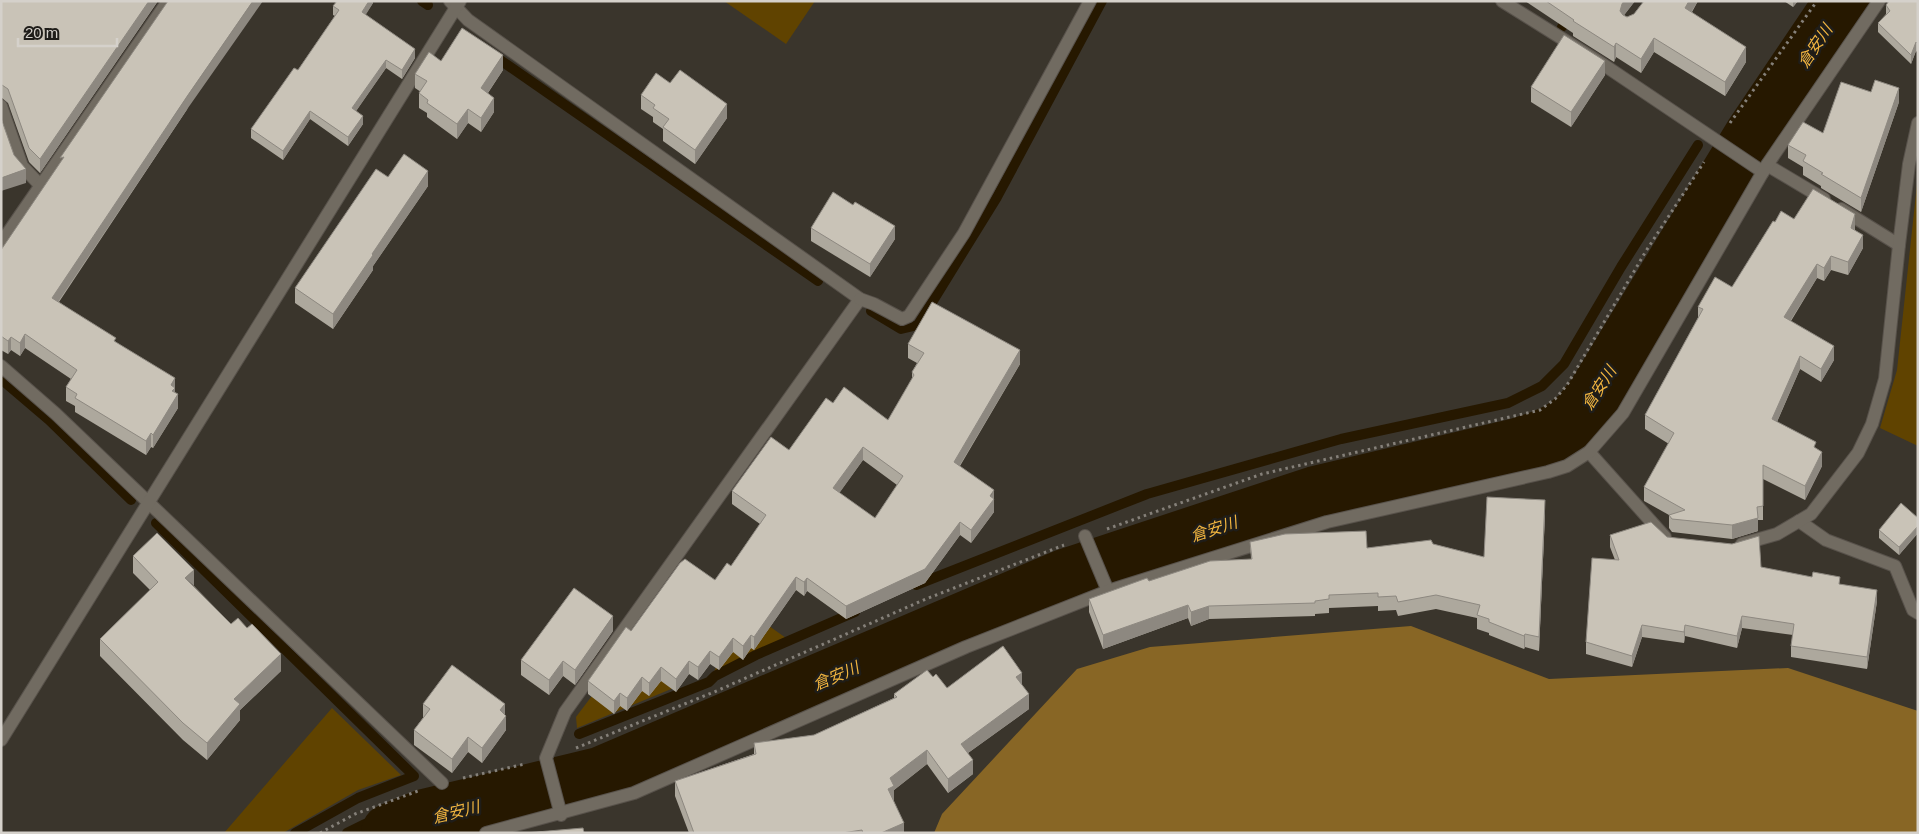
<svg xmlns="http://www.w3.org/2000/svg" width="1919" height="834" viewBox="0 0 1919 834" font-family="Helvetica,'Noto Sans JP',sans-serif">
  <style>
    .green { fill: #604300 }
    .forest { fill: #886625 }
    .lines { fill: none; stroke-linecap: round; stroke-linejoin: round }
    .stream { stroke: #261800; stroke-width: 10 }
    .river { stroke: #261800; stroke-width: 60 }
    .minor-casing { stroke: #58524b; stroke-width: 14 }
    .path { stroke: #858079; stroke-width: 3; stroke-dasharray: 2.5 4; stroke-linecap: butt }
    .minor { stroke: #716b61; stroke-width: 12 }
    .wall { fill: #ada89d; fill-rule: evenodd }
    .shaded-wall { fill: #8d8880 }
    .building { fill: #c9c3b7; stroke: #8d8880; fill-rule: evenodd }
    .labels { text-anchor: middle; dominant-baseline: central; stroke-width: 5; stroke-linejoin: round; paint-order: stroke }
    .water-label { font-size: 16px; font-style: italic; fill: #f0b43f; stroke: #1f1d19 }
  </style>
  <rect width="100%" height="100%" fill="#3a352c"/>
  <g class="green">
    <path d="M724 1H815L786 44Z"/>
    <path d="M1918 175V446L1880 428 1897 370Z"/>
    <path d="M742 607 786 638 714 672Z"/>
    <path d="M619 660 676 687 577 728 576 717Z"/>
    <path d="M332 708 401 775 358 790 283 833H224Z"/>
  </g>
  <path class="forest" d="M1411 626 1549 679 1788 668 1918 711V833H934L942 814 1077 669 1150 647Z"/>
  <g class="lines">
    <g class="stream">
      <path d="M422 1 428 5"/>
      <path d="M1562 27 1582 1"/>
      <path d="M493 55 818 281"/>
      <path d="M871 311 901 329 918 325 997 197 1102 1"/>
      <path d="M1 379 49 420 131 500"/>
      <path d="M156 523 414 776 358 798 295 833"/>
      <path d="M916 585 1147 494 1341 439 1508 403 1542 386 1564 364 1621 267 1698 145"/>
      <path d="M579 734 709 682 715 676 756 655 855 612"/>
      <path d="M347 833C427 789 520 790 604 757 665 733 723 702 783 676 941 607 1102 540 1267 489 1315 474 1366 464 1415 453 1454 445 1540 434 1568 408 1582 394 1592 374 1602 356 1623 320 1642 283 1663 247 1713 162 1770 82 1827 1"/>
    </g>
    <path class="river" d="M391 833 425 819 600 777 1065 579 1316 496 1518 448 1542 440 1562 431 1581 416 1597 395 1754 136 1845 1"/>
    <defs>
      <g id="minor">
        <path d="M450 1 468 20 860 299 565 712 546 758 561 815"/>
        <path d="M1502 1 1601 63 1763 172"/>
        <path d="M1 106 22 166 41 186"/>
        <path d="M1767 165 1824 199"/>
        <path d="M1841 209 1899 245"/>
        <path d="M1 243 168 1"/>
        <path d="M860 299 874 304 902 319 909 316 964 233 1090 1"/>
        <path d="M1 366 56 414 442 783"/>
        <path d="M1589 452 1665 537"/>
        <path d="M1799 521 1826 540 1895 566 1913 610 1918 613"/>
        <path d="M1085 536 1108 591"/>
        <path d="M1742 544 1777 534 1811 514 1858 453 1872 424 1885 379 1899 245 1909 164 1918 123"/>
        <path d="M1 740 460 1"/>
        <path d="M486 833 634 793 966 647 1108 591 1327 522 1548 472 1567 466 1589 452 1623 413 1767 165 1879 1"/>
      </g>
    </defs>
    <use href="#minor" class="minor-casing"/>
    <g class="path">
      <path d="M1730 123 1817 1"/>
      <path d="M1107 529 1262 474 1540 410 1555 399 1567 385 1646 251 1704 162"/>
      <path d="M576 748 714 692 926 599 1064 545"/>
      <path d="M463 778 525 764"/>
      <path d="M320 833 355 814 418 791"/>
    </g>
    <use href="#minor" class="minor"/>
  </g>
  <g class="wall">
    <path d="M1 1H158L40 173 29 162 8 103 2 98H1Z"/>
    <path d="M373 1V3L365 15 415 58 402 79 386 68 356 111 363 124 348 146 310 119 283 160 251 138V129L298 70 335 16 333 15V6Z"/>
    <path d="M1525 1H1635L1624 15 1627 17 1634 14 1644 1H1698L1692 12 1746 62 1725 96 1654 52 1641 73 1616 57 1614 62 1573 36V33Z"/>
    <path d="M1784 1H1798L1793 7Z"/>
    <path d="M1918 1V53L1916 51 1911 64 1878 32V23L1886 14V5Z"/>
    <path d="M503 70 488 93 494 112 481 132 468 123 457 139 427 117V113L419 108V93L421 92 415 88V74Z"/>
    <path d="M1605 75 1571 127 1531 102V87Z"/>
    <path d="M670 83 727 118 695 164 663 141V129L653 122V117L641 109V95Z"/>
    <path d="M1899 102 1861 212 1821 188V186L1803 175V167L1788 158V145L1823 133Z"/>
    <path d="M188 108 59 302 116 342 175 391V393L178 408 153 448 151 447 146 455 75 412V406L66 401V387L71 379 25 348 20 356 11 350 8 354 1 350V250Z"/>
    <path d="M388 177 428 186 373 266V270L333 329 295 303V288Z"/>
    <path d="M1794 219 1855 228V230L1863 248 1848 275 1831 270 1824 281 1817 278 1791 321 1834 360 1821 382 1800 369 1777 422 1816 449 1822 466 1805 500 1763 479V520H1758V531L1732 539 1672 532 1669 528V515L1644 501V487L1669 444 1645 429V415L1698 318V307L1732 287 1775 222Z"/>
    <path d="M811 228 895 239 870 277 811 241Z"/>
    <path d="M908 344 1020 364 960 466 994 504V512L971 543 960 535 925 583 846 619 807 591 804 596 796 590 754 650 751 648 743 660 733 652 719 670 710 664 698 680 689 674 676 692 661 681 649 696 642 691 627 711 620 706 614 714 588 694V681L631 631 715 580 731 566 760 524 732 504V491L789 450 833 403 888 420 912 379V372L917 363 908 358ZM863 460 897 485 875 518 839 493Z"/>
    <path d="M1545 514 1539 651 1525 647 1524 649 1489 635V633L1477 629V618L1436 609 1398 616 1396 610 1378 611V606L1329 608V613L1315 614V616L1209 619 1191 626 1188 618 1103 649 1089 612V599L1251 559 1250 542 1367 548 1433 544 1484 557Z"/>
    <path d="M1918 518V533L1899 555 1879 538V530Z"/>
    <path d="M1610 535 1667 537 1761 567 1840 585 1877 601 1867 669 1791 657V646L1793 635 1742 628 1737 648 1685 636 1684 643 1642 637 1632 667 1586 654V642L1615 560 1610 547Z"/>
    <path d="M133 556 194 586 231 624 281 671 240 710V720L207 760 183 740 100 656V639L150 590 133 573Z"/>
    <path d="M613 631 575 685 563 676 549 695 521 675V660Z"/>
    <path d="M933 677 947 688 1022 686 1029 709 968 753 973 774 948 793 927 764 894 790V801H893L904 833H689L675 796V781L754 754V743L814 735 894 698V694Z"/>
    <path d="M423 704 505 714 506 730 482 763 468 752 452 773 414 745V730L423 718Z"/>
  </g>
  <g class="shaded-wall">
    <path d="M149 1H158L40 173V159Z"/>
    <path d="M253 1H263L188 108 52 311V298L188 95Z"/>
    <path d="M369 1H373V3L362 21V12Z"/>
    <path d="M1624 1H1635L1622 18 1620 11 1622 4Z"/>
    <path d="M1689 1H1698L1685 22V8Z"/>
    <path d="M1793 1H1798L1793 7Z"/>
    <path d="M1654 38V52L1641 73V59Z"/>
    <path d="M1916 42V51L1911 64V55Z"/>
    <path d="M1616 43V57L1614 62V47Z"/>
    <path d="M1746 47V62L1725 96V82Z"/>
    <path d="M415 49V58L402 79V70Z"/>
    <path d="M503 55V70L481 103V88Z"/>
    <path d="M386 60V68L352 117V108Z"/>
    <path d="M1605 61V75L1571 127V112Z"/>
    <rect x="1" y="85" width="1" height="13"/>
    <path d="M1899 88V102L1861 212V198Z"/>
    <path d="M494 98V112L481 132V118Z"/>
    <path d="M727 104V118L695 164V150Z"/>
    <path d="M468 109V123L457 139V124Z"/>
    <path d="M310 111V119L283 160V151Z"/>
    <path d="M363 116V124L348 146V137Z"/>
    <path d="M26 169V183L1 191V178Z"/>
    <path d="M428 171V186L373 266V270L333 329V314L372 254Z"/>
    <path d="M1855 214V228L1851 242V228Z"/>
    <path d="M895 226V239L870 277V264Z"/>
    <path d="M1863 235V248L1848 275V262Z"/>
    <path d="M1831 256V270L1824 281V268Z"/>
    <path d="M1817 264V278L1784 331V317Z"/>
    <path d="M25 334V348L20 356V343Z"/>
    <path d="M11 337V350L8 354V341Z"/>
    <path d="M1834 346V360L1821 382V369Z"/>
    <path d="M1020 350V364L954 475V462Z"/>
    <path d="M1800 356V369L1772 433V419Z"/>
    <path d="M175 378V399L178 394V408L153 448V435L171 385Z"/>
    <path d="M151 433V447L146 455V441Z"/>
    <path d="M863 447V460L833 502V488Z"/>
    <path d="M1822 452V466L1805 500V486Z"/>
    <path d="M994 490V512L971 543V530Z"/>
    <path d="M1545 500V514L1539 651V637Z"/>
    <path d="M1758 518V531L1732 539V525Z"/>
    <path d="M960 522V535L925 583 846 619V606Z"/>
    <path d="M1918 526V533L1899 555V547Z"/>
    <path d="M194 570V586L185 578Z"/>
    <path d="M796 577V590L754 650V637Z"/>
    <path d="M807 578V591L804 596V582Z"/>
    <path d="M1877 590V601L1867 669V657Z"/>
    <path d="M1188 605V618L1103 649V635Z"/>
    <path d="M1209 606V619L1191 626V612Z"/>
    <path d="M613 616V631L575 685V670Z"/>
    <path d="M1742 616V628L1737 648V636Z"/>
    <path d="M1642 625V637L1632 667V656Z"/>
    <path d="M1685 625V636L1684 643V632Z"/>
    <path d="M1525 634V647L1524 649V636Z"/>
    <path d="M751 635V648L743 660V646Z"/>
    <path d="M733 638V652L719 670V657Z"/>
    <path d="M710 651V664L698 680V667Z"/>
    <path d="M281 654V671L240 710V720L207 760V743L234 699Z"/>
    <path d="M563 661V676L549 695V680Z"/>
    <path d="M689 661V674L676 692V679Z"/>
    <path d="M661 667V681L649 696V683Z"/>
    <path d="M1022 673V687L1016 677Z"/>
    <path d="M642 677V691L627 711V698Z"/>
    <path d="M620 693V706L614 714V701Z"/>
    <path d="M1029 694V709L961 758V744Z"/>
    <path d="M505 704V718L506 716V730L482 763V748L500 710Z"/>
    <path d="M468 737V752L452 773V759Z"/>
    <path d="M927 750V764L894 790V801L888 804V789L890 778Z"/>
    <path d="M973 760V774L948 793V779Z"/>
    <path d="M904 823V833H881Z"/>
  </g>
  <g class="building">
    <path d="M1 1H149L40 159 29 148 8 89 2 85H1Z"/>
    <path d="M168 1H253L188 95 52 298 116 338 114 341 175 378 171 385 175 388 172 391 178 394 153 435 151 433 146 441 75 398 77 394 66 387 77 370 25 334 20 343 11 337 8 341 1 336V250L64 157 60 158Z"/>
    <path d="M337 1H369L362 12 415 49 402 70 386 60 352 108 363 116 348 137 310 111 283 151 251 129 294 68 298 70 339 10 333 6Z"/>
    <path d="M1546 1H1624L1622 4 1620 11 1623 15 1627 17 1634 14 1644 1H1689L1685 8 1746 47 1725 82 1654 38 1641 59 1616 43 1614 47 1573 21 1574 20Z"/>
    <path d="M1889 1H1918V44L1916 42 1911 55 1878 23 1890 11 1886 5Z"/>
    <path d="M462 28 503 55 481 88 494 98 481 118 468 109 457 124 427 103 428 100 419 93 427 81 415 74 429 52 441 61Z"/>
    <path d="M1564 35 1605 61 1571 112 1531 87Z"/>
    <path d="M680 70 727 104 695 150 663 127 669 119 653 108 655 105 641 95 656 73 670 83Z"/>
    <path d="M1875 80 1899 88 1861 198 1821 174 1823 173 1803 161 1806 155 1788 145 1803 122 1823 133 1841 82 1871 92Z"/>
    <path d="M1 118 14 155 26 169 1 178Z"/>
    <path d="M404 154 428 171 372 254 373 255 333 314 295 288 376 169 388 177Z"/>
    <path d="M1813 189 1855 214 1851 228 1863 235 1848 262 1831 256 1824 268 1817 264 1784 317 1834 346 1821 369 1800 356 1772 419 1816 442 1814 447 1822 452 1805 486 1763 465V506L1757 507 1758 518 1732 525 1672 519 1669 515 1685 510 1644 487 1674 433 1645 415 1703 309 1698 307 1715 277 1732 287 1773 221 1775 222 1781 211 1794 219Z"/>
    <path d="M833 192 853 205 855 202 895 226 870 264 811 228Z"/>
    <path d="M932 302 1020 350 954 462 994 490 990 496 994 499 971 530 960 522 925 569 846 606 807 578 804 582 796 577 754 637 751 635 743 646 733 638 719 657 710 651 698 667 689 661 676 679 661 667 649 683 642 677 627 698 620 693 614 701 588 681 626 627 631 631 680 563 685 559 715 580 727 563 731 566 766 515 732 491 771 437 789 450 826 398 833 403 844 387 888 420 914 375 912 372 924 353 908 344ZM863 447 903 476 875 518 833 488Z"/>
    <path d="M1487 497 1545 500 1539 637 1525 634 1524 636 1489 622V619L1477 615 1480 605 1436 595 1398 602 1396 596 1378 597V593L1329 595V599L1315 601V603L1209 606 1191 612 1188 605 1103 635 1089 599 1147 578 1149 581 1210 561 1252 559 1250 542 1285 534 1366 531 1367 548 1431 540 1433 544 1484 557Z"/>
    <path d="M1901 503 1918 518V526L1899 547 1879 530Z"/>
    <path d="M1651 522 1667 537 1732 544 1759 536 1761 567 1812 577 1813 572 1840 577 1839 584 1877 590 1867 657 1791 646 1794 624 1742 616 1737 636 1685 625 1684 632 1642 625 1632 656 1586 642 1592 558 1619 560 1610 535Z"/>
    <path d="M157 533 194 570 185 578 231 624 238 618 247 628 252 624 281 654 234 699 240 704 207 743 183 723 100 639 158 582 133 556Z"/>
    <path d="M574 588 613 616 575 670 563 661 549 680 521 660Z"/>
    <path d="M1003 646 1022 673 1016 677 1029 694 961 744 973 760 948 779 927 750 890 778 894 786 888 789 904 823 881 833H863L862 830 842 833H694L675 781 756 754 754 743 814 735 897 697 894 694 927 670 933 677 936 674 947 688Z"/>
    <path d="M452 665 505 704 500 710 506 716 482 748 468 737 452 759 414 730 430 709 423 704Z"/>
    <path d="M583 828 584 833H525Z"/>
  </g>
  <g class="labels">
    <g class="water-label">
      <text transform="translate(1815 46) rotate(-56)">倉安川</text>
      <text transform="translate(1599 388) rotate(-57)">倉安川</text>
      <text transform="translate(1214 529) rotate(-18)">倉安川</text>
      <text transform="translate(836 676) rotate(-23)">倉安川</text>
      <text transform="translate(456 812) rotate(-14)">倉安川</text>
    </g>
  </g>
  <rect width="1919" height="834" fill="none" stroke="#d5d1cb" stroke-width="5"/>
  <path d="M18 38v8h99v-8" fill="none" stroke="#d5d1cb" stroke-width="2.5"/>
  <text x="25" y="38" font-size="15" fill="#d5d1cb" stroke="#1f1d19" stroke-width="4" paint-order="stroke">20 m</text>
</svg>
